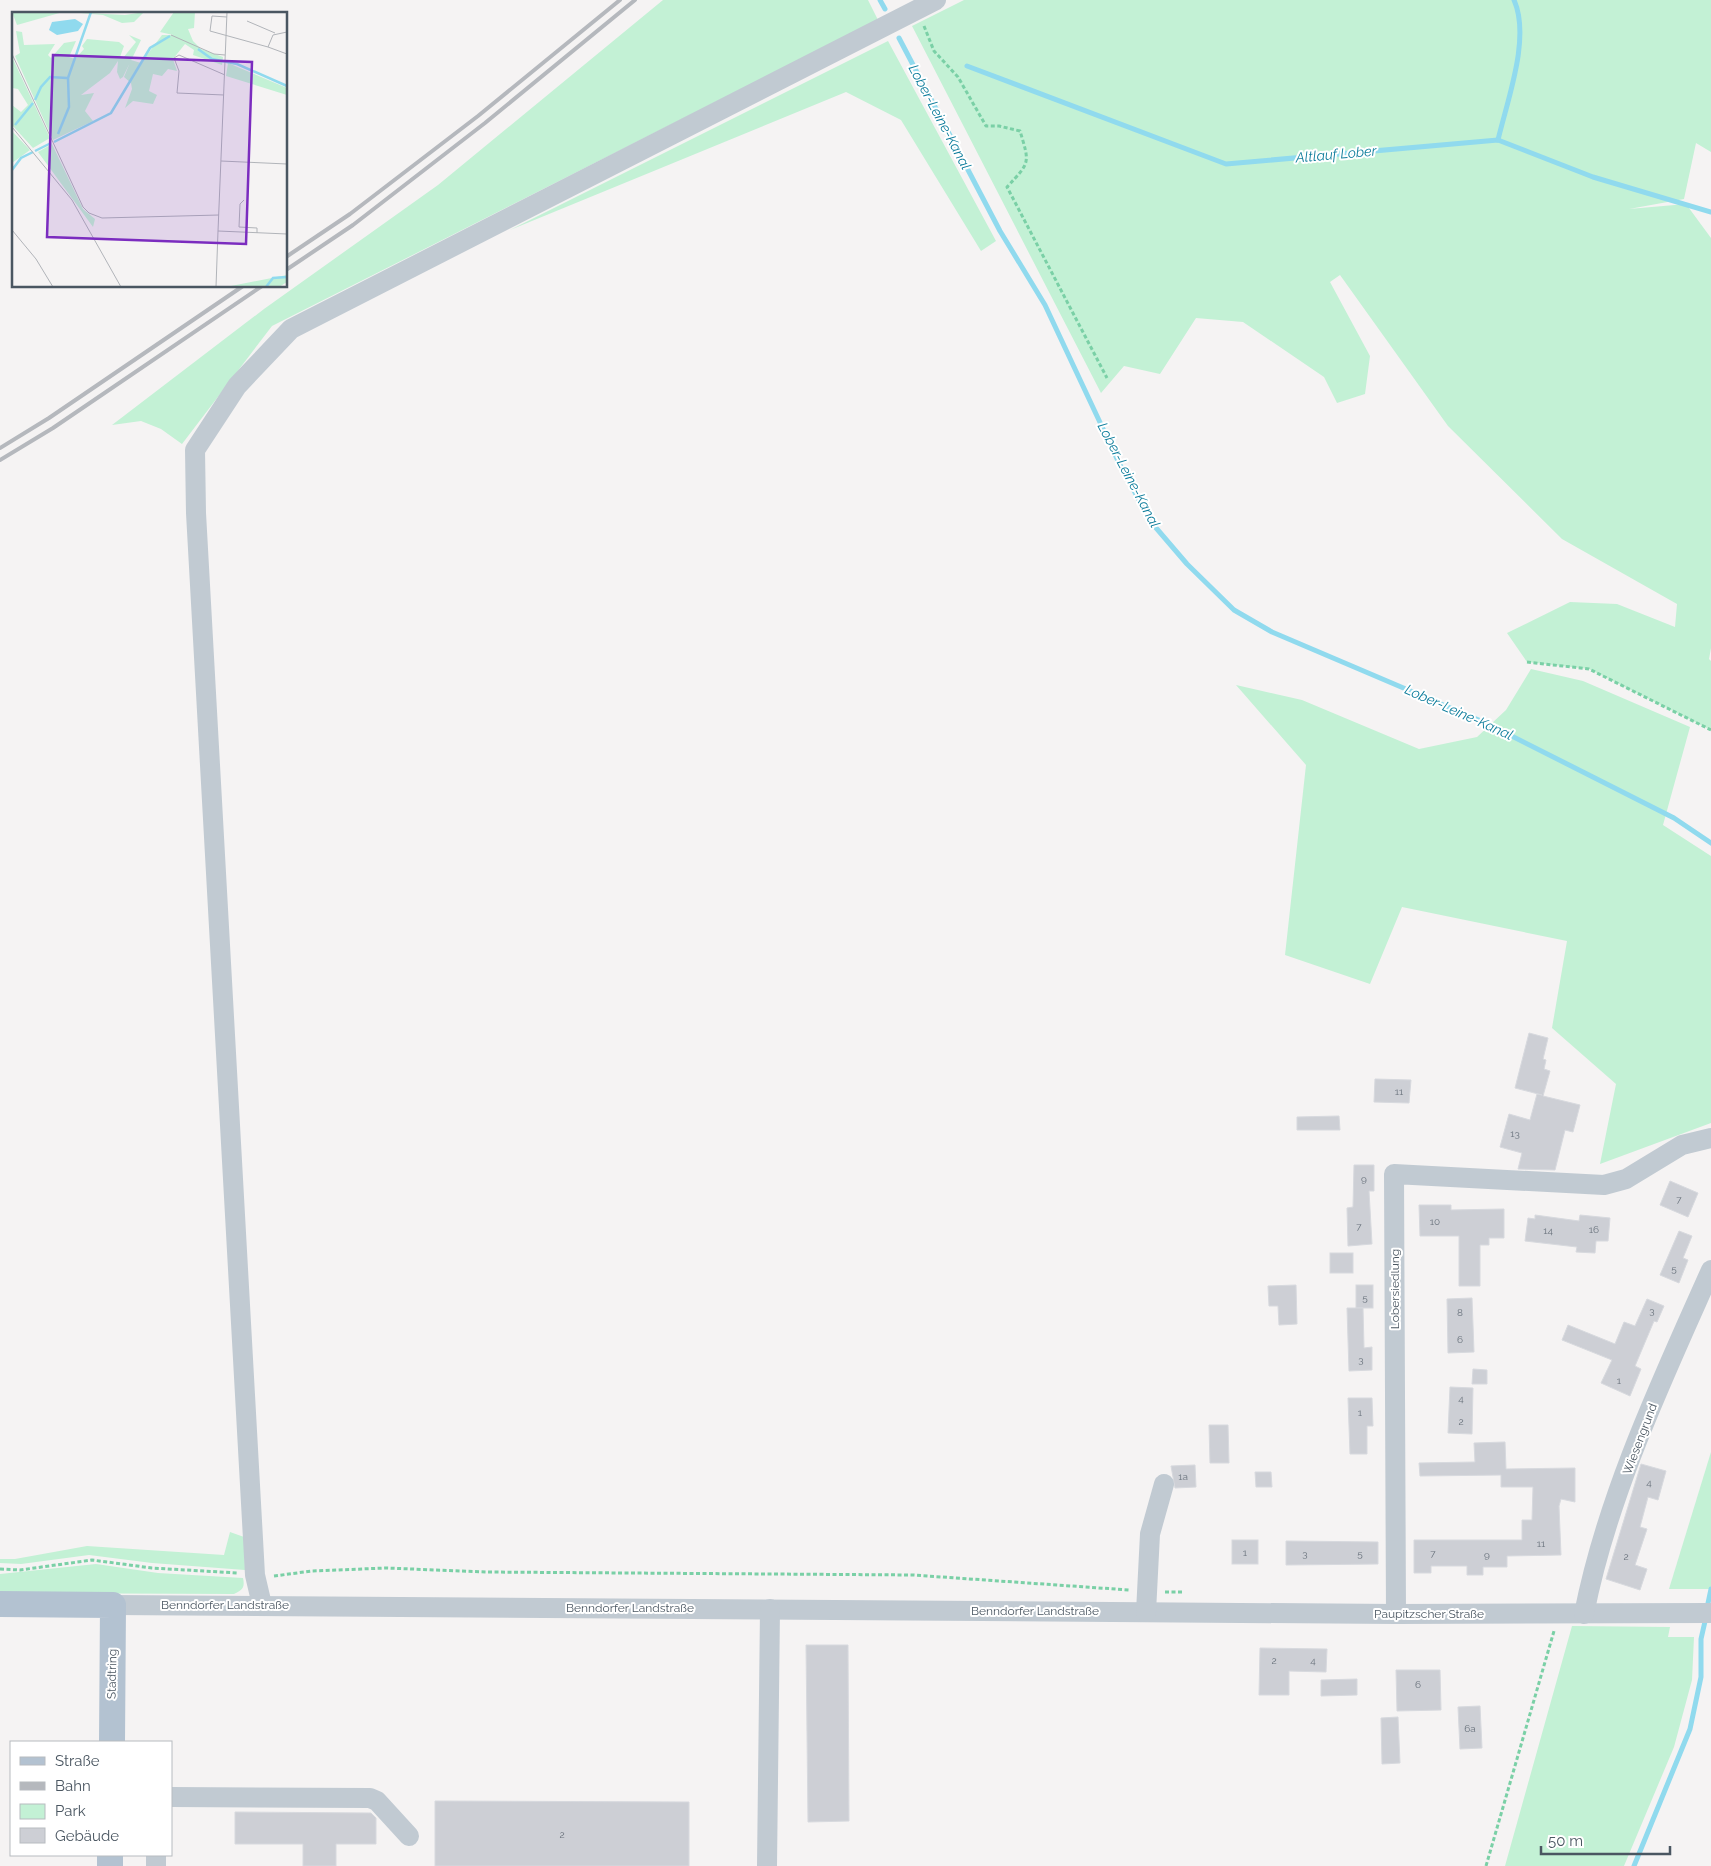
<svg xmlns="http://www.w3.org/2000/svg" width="1711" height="1866" viewBox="0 0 1711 1866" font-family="Raleway,sans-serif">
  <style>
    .green { fill: #c3f1d5 }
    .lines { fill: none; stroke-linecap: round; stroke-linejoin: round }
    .stream { stroke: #90daee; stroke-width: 5 }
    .building { fill: #cdcfd5; stroke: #d7d9de }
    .path { stroke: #7ad0a6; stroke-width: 3; stroke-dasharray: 4 2.5; stroke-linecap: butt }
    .minor { stroke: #c1cad2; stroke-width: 20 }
    .major { stroke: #b3c2d1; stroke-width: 26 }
    .rail { stroke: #b5b8bd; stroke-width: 4 }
    .labels { text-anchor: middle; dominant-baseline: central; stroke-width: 4; stroke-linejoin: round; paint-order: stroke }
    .number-label { font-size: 10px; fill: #6b747e }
    .street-label { font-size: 12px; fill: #4a5661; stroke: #fff }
    .water-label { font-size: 14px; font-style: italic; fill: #0c7c9b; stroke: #fff }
    .inset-river { fill: none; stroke: #90daee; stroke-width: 2.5 }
    .inset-road { fill: none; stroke: #b1b4b9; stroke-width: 1 }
    .view { fill: #7b2cbf; fill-opacity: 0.15; stroke: #7b2cbf; stroke-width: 2.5 }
    .inset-edge { fill: none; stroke: #4a5661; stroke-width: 2.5 }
  </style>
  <rect width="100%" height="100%" fill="#f5f3f3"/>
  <g class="green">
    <path d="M663 0H868L878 20 272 326 182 444 161 429 141 421 112 425 264 309 438 185Z"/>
    <path d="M964 0H1711V152L1696 143 1684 199 1629 209 1686 204 1711 238V648L1709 659 1711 661V730L1589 669 1527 662 1507 633 1570 602 1617 604 1675 627 1677 604 1562 539 1448 426 1340 275 1330 282 1370 356 1365 394 1337 403 1324 377 1243 322 1196 318 1160 374 1124 366 1101 393 912 26Z"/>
    <path d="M888 41 996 241 981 251 901 120 846 92 510 230Z"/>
    <path d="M1531 669 1583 681 1690 727 1663 825 1711 856V1123L1600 1164 1616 1084 1552 1028 1567 941 1402 907 1370 984 1285 955 1306 765 1236 685 1302 700 1419 749 1477 737 1506 710Z"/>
    <path d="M1711 1452V1589H1669Z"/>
    <path d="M230 1532 244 1537 245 1570 152 1563 89 1555 21 1564 0 1563V1559H15L87 1546 224 1555Z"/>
    <path d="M96 1564 158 1573 243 1578C245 1587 243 1590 234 1594L0 1593V1574Z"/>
    <path d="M1572 1626 1670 1627 1668 1637H1694L1692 1680 1674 1747 1624 1866H1505Z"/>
  </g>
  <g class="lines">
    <g class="stream">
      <path d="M880 0 885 9"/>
      <path d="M899 38 1000 231 1045 305 1119 463 1151 522 1187 564 1234 610 1272 632 1488 724 1674 818 1711 843"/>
      <path d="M967 66 1226 164 1498 140 1593 177 1711 212"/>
      <path d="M1498 140C1507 101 1531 38 1514 0"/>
      <path d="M1707 1608 1711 1589"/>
      <path d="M1634 1866 1690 1729 1701 1677V1639L1706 1617"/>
    </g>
  </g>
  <g class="building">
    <path d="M1529 1033 1548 1038 1543 1059 1546 1060 1544 1069 1550 1071 1543 1096 1580 1105 1573 1132 1565 1130 1555 1170 1518 1169 1522 1153 1500 1147 1509 1114 1530 1120 1537 1094 1542 1095 1515 1088Z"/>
    <path d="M1375 1079 1411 1080 1409 1103 1374 1102Z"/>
    <path d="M1339 1116 1340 1130H1297V1117Z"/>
    <path d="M1354 1165H1374V1191H1369L1372 1244 1348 1246 1347 1208 1353 1207Z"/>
    <path d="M1670 1181 1698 1193 1688 1217 1660 1205Z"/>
    <path d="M1419 1205H1451V1210L1504 1209V1238H1489V1245H1480V1286H1459V1236H1420Z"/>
    <path d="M1535 1215 1579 1221 1580 1215 1610 1218 1608 1241H1596L1595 1253 1576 1252 1577 1247 1525 1241 1528 1218 1535 1219Z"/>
    <path d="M1679 1231 1692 1236 1683 1258 1688 1260 1679 1283 1660 1275Z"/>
    <rect x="1330" y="1253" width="23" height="20"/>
    <path d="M1296 1285 1297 1324 1279 1325 1278 1306H1269L1268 1286Z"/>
    <rect x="1356" y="1285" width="17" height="23"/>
    <path d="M1472 1298 1474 1352 1448 1353 1447 1299Z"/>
    <path d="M1647 1299 1664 1306 1657 1322 1654 1321 1635 1366 1641 1369 1630 1396 1601 1383 1612 1360 1562 1340 1568 1325 1615 1344 1624 1322 1635 1326Z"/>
    <path d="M1347 1308H1363L1364 1348 1372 1347V1370L1349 1371Z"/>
    <path d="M1473 1369 1487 1370V1384H1472Z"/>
    <path d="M1450 1387 1473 1388 1472 1434 1448 1433Z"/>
    <path d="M1348 1398H1372L1373 1426H1367V1454H1350Z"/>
    <path d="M1209 1425H1228L1229 1463H1210Z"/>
    <path d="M1505 1442 1506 1469 1575 1468V1502L1561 1499 1559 1506 1561 1555 1507 1556V1567H1483V1575H1467V1566H1431V1573H1414V1540H1522V1520H1532L1533 1487H1501V1475L1420 1476 1419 1463 1475 1462 1474 1443Z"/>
    <path d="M1641 1464 1666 1471 1658 1500 1648 1497 1640 1527 1647 1529 1635 1565 1647 1569 1640 1590 1606 1579Z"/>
    <path d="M1195 1465 1196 1487 1175 1488 1171 1466Z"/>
    <path d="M1255 1472H1271L1272 1487H1256Z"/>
    <rect x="1232" y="1540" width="26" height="24"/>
    <path d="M1286 1541 1378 1542V1564L1286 1565Z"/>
    <path d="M806 1645H848L849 1821 808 1822Z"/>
    <path d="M1260 1648 1327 1649 1326 1672 1289 1671V1695H1259Z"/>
    <path d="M1396 1670H1440L1441 1710 1397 1711Z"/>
    <path d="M1357 1679V1695L1321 1696V1680Z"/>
    <path d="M1480 1706 1482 1748 1460 1749 1458 1707Z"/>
    <path d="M1398 1717 1400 1763 1382 1764 1381 1718Z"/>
    <path d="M435 1801 689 1802V1866H435Z"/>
    <path d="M235 1812 371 1813 376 1818V1844H336V1866H303V1844H235Z"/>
  </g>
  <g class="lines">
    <g class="path">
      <path d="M924 26 934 51 958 77 986 126H999L1020 131C1030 164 1030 162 1007 187L1107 378"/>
      <path d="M1527 662 1589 669 1711 730"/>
      <path d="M0 1569 20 1570 92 1560 152 1568 238 1573"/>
      <path d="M274 1576 312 1571 386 1568 486 1572 913 1575 1129 1590"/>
      <path d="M1165 1592H1182"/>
      <path d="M1486 1866 1554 1631"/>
    </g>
    <g class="minor">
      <path d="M113 1605 1396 1614 1711 1613"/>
      <path d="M262 1605 255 1575 196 513 195 450 237 386 291 329 936 0"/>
      <path d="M1146 1612 1150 1534 1164 1484"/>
      <path d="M1396 1614 1394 1174 1604 1185 1626 1179 1682 1145 1711 1138"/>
      <path d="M1584 1614C1607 1496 1662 1380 1711 1270"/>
      <path d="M171 1797 370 1798 377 1801 409 1836"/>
      <path d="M156 1855V1866"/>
      <path d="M767 1866 770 1609"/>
    </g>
    <g class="major">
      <path d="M0 1604 113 1605 112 1742"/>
      <path d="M110 1866V1855"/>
    </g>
    <g class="rail">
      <path d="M286 257 350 214 478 116 620 0"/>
      <path d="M286 270 353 225 485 123 635 0"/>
      <path d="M0 448 49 418 243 286"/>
      <path d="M0 460 53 428 262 286"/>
    </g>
  </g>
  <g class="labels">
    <g class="number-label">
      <text x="1399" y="1091">11</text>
      <text x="1515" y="1133">13</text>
      <text x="1364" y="1178">9</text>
      <text x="1679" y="1199">7</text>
      <text x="1435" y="1221">10</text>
      <text x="1359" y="1226">7</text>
      <text x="1594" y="1229">16</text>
      <text x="1548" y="1230">14</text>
      <text x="1674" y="1268">5</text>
      <text x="1365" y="1297">5</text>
      <text x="1652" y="1310">3</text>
      <text x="1460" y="1312">8</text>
      <text x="1460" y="1339">6</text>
      <text x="1361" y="1359">3</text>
      <text x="1619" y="1380">1</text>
      <text x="1461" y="1398">4</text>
      <text x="1360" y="1412">1</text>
      <text x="1461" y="1421">2</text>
      <text x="1183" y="1476">1a</text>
      <text x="1649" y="1482">4</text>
      <text x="1541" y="1543">11</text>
      <text x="1245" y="1552">1</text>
      <text x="1305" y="1553">3</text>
      <text x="1360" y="1553">5</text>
      <text x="1433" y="1553">7</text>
      <text x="1487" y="1554">9</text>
      <text x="1626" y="1556">2</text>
      <text x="1274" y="1660">2</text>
      <text x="1313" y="1660">4</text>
      <text x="1418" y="1684">6</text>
      <text x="1470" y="1728">6a</text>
      <text x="562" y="1834">2</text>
    </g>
    <g class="street-label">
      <text transform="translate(1395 1289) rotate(-90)">Lobersiedlung</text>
      <text transform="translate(1640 1439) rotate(-69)">Wiesengrund</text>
      <text x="225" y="1605">Benndorfer Landstraße</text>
      <text x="630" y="1608">Benndorfer Landstraße</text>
      <text x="1035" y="1611">Benndorfer Landstraße</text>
      <text x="1429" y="1614">Paupitzscher Straße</text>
      <text transform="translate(112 1674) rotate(-89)">Stadtring</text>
    </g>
    <g class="water-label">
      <text transform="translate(940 117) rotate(62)">Lober-Leine-Kanal</text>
      <text transform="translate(1336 154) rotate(-5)">Altlauf Lober</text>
      <text transform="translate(1129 475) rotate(62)">Lober-Leine-Kanal</text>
      <text transform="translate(1459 712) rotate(24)">Lober-Leine-Kanal</text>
    </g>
  </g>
  <g transform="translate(12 12)">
    <rect width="275" height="275" fill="#f5f3f3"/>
    <path d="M0 0H51L5 13ZM57 0 113 3 132 0 122 10 110 11 91 3ZM162 0H183L182 16 176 17 181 29 189 37 211 45 210 53 181 43 182 38 173 32 161 47 165 59 156 57 150 64 141 62 137 79 145 83 141 92 121 89 113 96 120 77 119 71 112 65 119 48 129 51 150 23H161L148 20ZM4 19 10 20 12 33 43 32 36 43 39 46 52 31 64 29 57 45 63 47 72 37 70 34 75 27 107 30 112 34 108 45 111 46 124 30 117 23 129 28 111 65 108 67 105 60 106 49 98 61 69 83 82 81 73 99 81 109 41 128 3 44 8 41ZM0 45 38 126 21 136 0 113V93L9 100 16 93 6 77 0 76ZM216 51 275 76V83L214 64ZM0 119 18 138 0 151ZM40 132 71 197 83 207 81 215 26 140ZM275 263V270L267 275H214Z" fill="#c3f1d5"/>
    <path d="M63 7 71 12 66 19 45 23 37 18 40 10Z" fill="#90daee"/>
    <path class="inset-river" d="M186 37 200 47 225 52 275 74M23 88 29 75 38 65 55 66M3 113 21 91M46 122 57 95 56 66 79 0M42 130 99 101 138 36 158 24M23 139 39 131M0 158 9 146 21 140M254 275 261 266 275 265"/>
    <path class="inset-road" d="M215 5 200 4 198 19 256 35 261 23 275 20M235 9 263 21M159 23 202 42 213 43M256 35 275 42M0 42 71 195 77 201 90 206 207 203M212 83 165 81 167 59 162 46 167 43 213 63M0 115 60 188 109 275M209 149 275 152M232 188 228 192 227 215 245 216V221M0 218 24 247 41 275M206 219 215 0M204 275 206 219 275 222"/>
    <path class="view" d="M41 43 240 50 234 232 35 225Z"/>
    <rect width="275" height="275" class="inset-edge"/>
  </g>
  <rect x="10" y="1741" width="162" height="115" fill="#ffffff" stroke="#b7bbc0"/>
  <rect x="20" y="1757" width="25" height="8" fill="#b3c2d1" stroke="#b7bbc0"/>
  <text x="55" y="1766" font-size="15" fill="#4a5661">Straße</text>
  <rect x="20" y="1782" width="25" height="8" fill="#b5b8bd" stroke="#b7bbc0"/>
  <text x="55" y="1791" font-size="15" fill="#4a5661">Bahn</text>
  <rect x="20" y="1804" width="25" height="15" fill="#c3f1d5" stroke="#b7bbc0"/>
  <text x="55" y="1816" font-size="15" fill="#4a5661">Park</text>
  <rect x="20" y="1828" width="25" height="15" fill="#cdcfd5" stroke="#b7bbc0"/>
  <text x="55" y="1841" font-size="15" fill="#4a5661">Gebäude</text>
  <path d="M1541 1846v8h129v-8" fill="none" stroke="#4a5661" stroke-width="2.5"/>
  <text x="1548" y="1846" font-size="15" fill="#4a5661" stroke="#ffffff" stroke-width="4" paint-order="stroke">50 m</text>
</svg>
